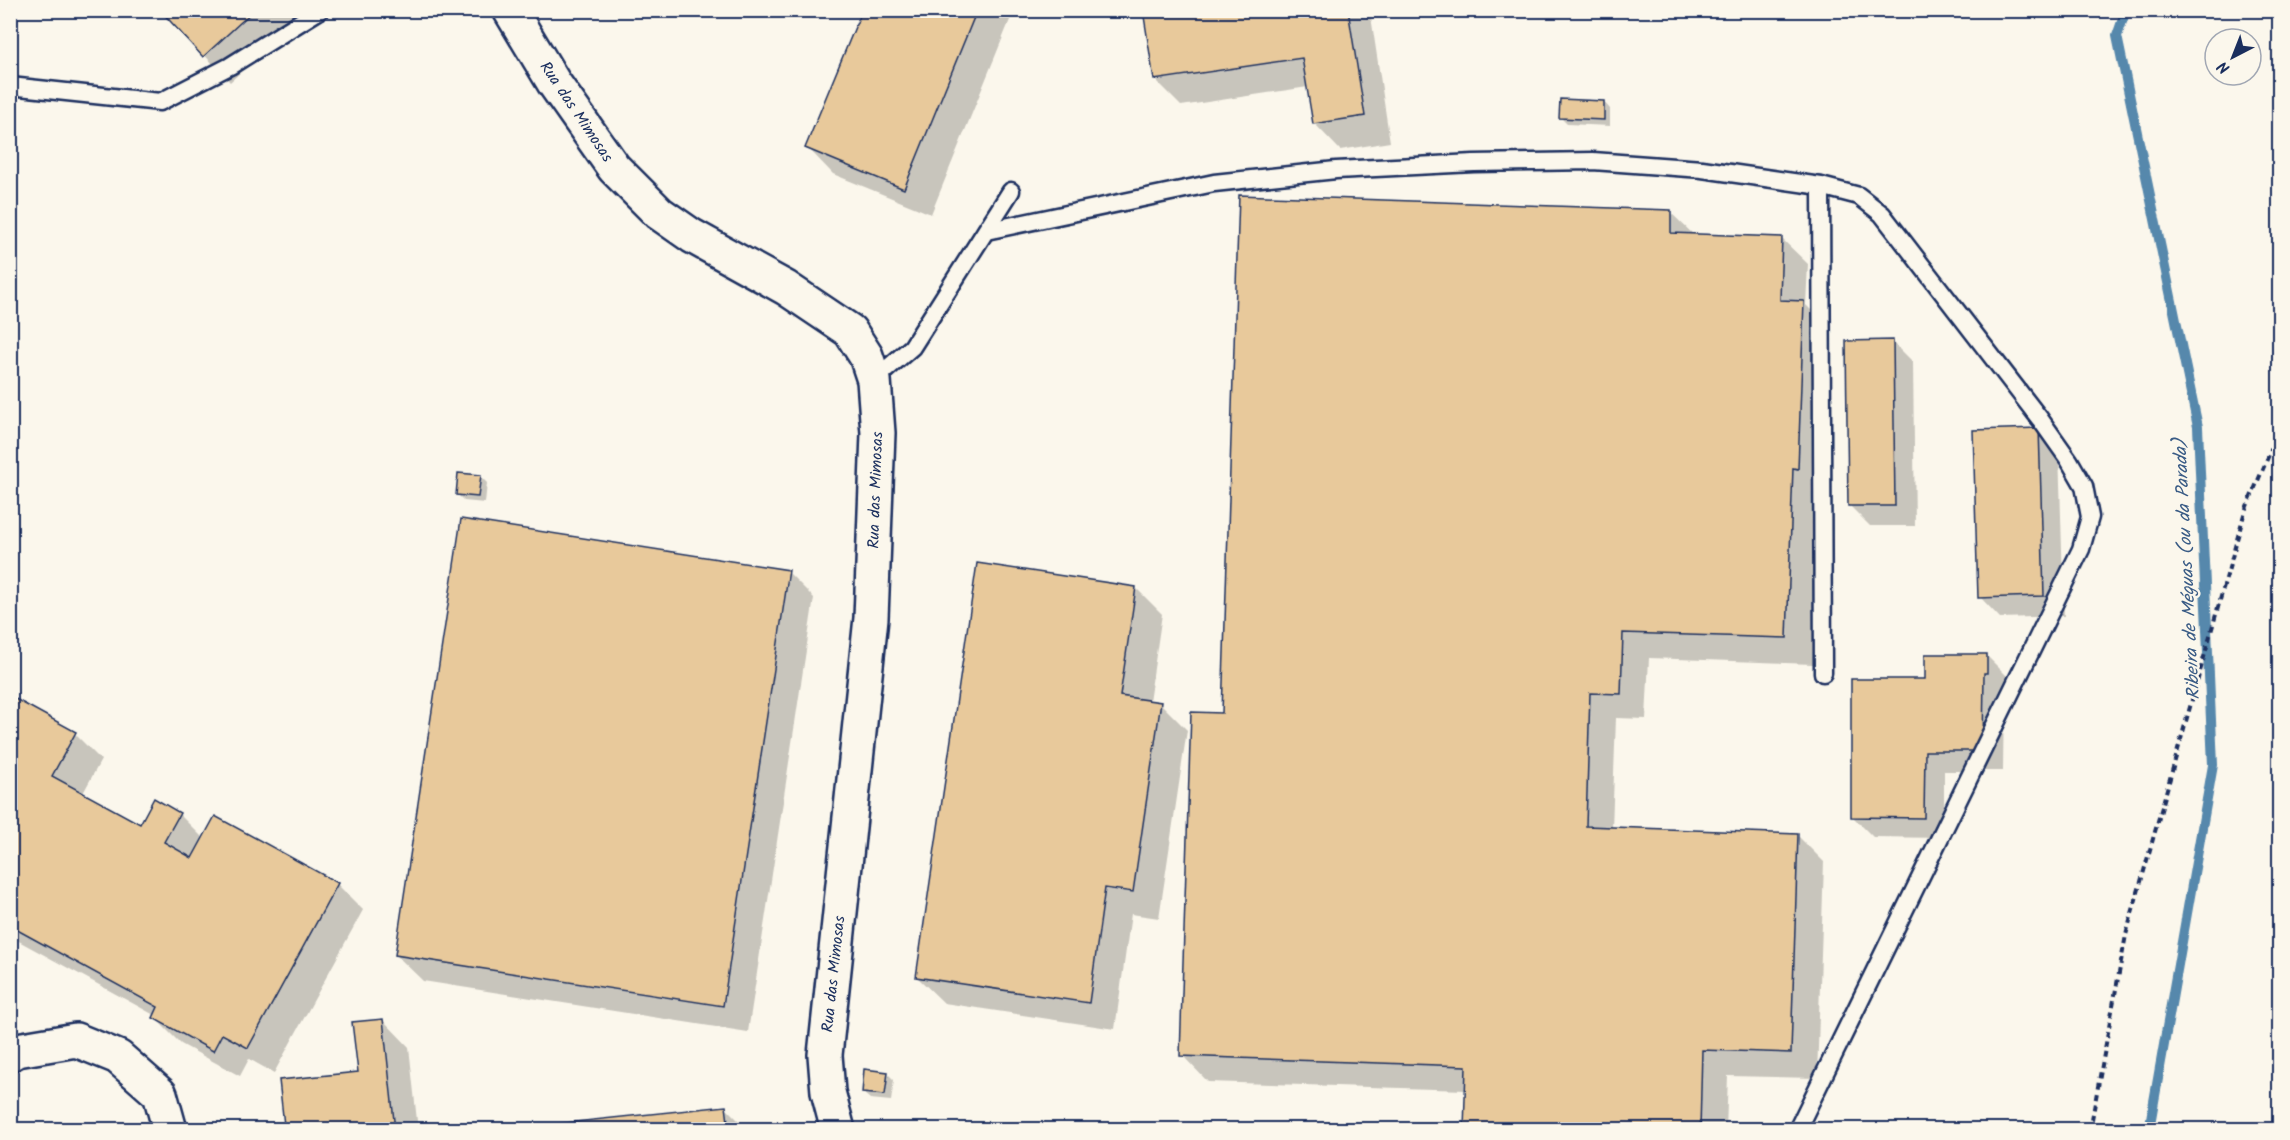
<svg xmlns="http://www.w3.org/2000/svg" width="2290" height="1140" viewBox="0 0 2290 1140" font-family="Kalam,sans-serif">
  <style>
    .shadow { fill: #0003 }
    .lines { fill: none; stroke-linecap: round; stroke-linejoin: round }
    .stream { stroke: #5788ac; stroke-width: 10 }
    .building { fill: #e8c99b; stroke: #1b2f5e; stroke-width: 1.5 }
    .service-casing { stroke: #1b2f5e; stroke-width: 21 }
    .minor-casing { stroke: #1b2f5e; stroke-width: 38 }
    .tertiary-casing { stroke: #1b2f5e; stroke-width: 38 }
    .path { stroke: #1b2f5e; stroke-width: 4; stroke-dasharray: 6 4.5; stroke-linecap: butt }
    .service { stroke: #fbf7ec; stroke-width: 16 }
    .minor { stroke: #fbf7ec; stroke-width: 33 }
    .tertiary { stroke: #fbf7ec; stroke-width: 33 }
    .labels { text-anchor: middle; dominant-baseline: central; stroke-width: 5; stroke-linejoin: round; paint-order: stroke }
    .street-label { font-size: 16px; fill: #1b2f5e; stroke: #fbf7ec }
    .water-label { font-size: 18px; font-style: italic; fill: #395b85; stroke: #fbf7ec }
  </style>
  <rect width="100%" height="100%" fill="#fbf7ec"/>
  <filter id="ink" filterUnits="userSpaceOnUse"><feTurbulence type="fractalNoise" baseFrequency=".0167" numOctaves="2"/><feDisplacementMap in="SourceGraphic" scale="12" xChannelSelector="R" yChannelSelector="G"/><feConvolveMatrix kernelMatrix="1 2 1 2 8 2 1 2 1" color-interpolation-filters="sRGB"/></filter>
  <g filter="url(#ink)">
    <g class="shadow">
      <path d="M162 10H308L230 82Z"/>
      <path d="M863 10H1014L931 214 833 174 807 147Z"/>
      <path d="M1144 10H1370L1390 142 1340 150 1314 123 1308 87 1181 106 1155 80Z"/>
      <path d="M1604 102 1610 109V126L1567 124 1561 118Z"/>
      <path d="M1670 212 1694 235 1781 238 1808 264 1806 305 1830 329 1818 494 1813 664 1649 658 1646 719 1616 718 1612 829 1797 835 1824 862 1817 1078 1728 1076 1726 1130H1465L1466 1090 1208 1082 1182 1055 1223 715Z"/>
      <path d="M1893 342 1913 362 1915 526H1870L1850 506Z"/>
      <path d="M2039 430 2059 450 2064 616 2000 618 1980 597Z"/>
      <path d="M480 476 487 483 485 503 464 501 457 494Z"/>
      <path d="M788 572 814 598 748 1032 423 981 396 955Z"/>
      <path d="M1136 588 1162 614 1149 702 1160 703 1187 730 1159 918 1131 914 1115 1029 944 1003 917 977Z"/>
      <path d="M1986 655 2007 676V693H2004L2003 771H1944V838L1873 837 1852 816 1926 681Z"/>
      <path d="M10 698 75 734 101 760 82 795 140 826 179 814 204 839 337 884 363 910 274 1073 249 1059 240 1076 181 1044 155 1018 156 1016 15 939 10 947Z"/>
      <path d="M383 1020 409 1047 418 1130H256L286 1126 359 1074Z"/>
      <path d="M887 1073 894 1080 891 1101 870 1099 863 1093Z"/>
      <path d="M726 1108 748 1130H514Z"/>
    </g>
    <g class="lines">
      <path class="stream" d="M2126 10 2117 36 2198 427 2213 765 2149 1130"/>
    </g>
    <g class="building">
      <path d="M160 10H254L203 57Z"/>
      <path d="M862 10H977L904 189 805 148Z"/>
      <path d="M1143 10H1348L1365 116 1313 124 1302 58 1154 80Z"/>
      <path d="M1560 99 1604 101V120L1559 118Z"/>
      <path d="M1239 195 1671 210V233L1782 237 1780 300 1804 301 1798 469 1793 468 1787 638 1623 633 1621 694 1590 693 1586 826 1798 834 1791 1053 1702 1050 1700 1130H1464L1466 1066 1180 1056 1191 712 1222 713Z"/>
      <path d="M1893 340 1895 506H1848L1846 341Z"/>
      <path d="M2039 428 2044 596 1978 598 1973 430Z"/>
      <path d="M458 473 481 475 478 497 456 495Z"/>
      <path d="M461 519 789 570 723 1006 395 955Z"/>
      <path d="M977 563 1136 587 1120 696 1161 702 1133 892 1105 888 1089 1003 916 977Z"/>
      <path d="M1925 654H1987V673H1984L1983 751H1925L1924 818 1851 817V679H1925Z"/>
      <path d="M10 696 76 732 52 776 140 824 154 798 180 813 164 842 192 858 215 816 338 883 248 1048 222 1034 213 1051 153 1018 158 1007 10 926Z"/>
      <path d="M383 1019 395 1130H242L284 1125 279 1080 358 1072 352 1022Z"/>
      <path d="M864 1069 888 1072 885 1095 862 1093Z"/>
      <path d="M726 1106 729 1130H499Z"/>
    </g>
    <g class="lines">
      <defs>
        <g id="service">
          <path d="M10 86 160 102 230 66 320 10"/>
          <path d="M1821 186 1823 673"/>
          <path d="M986 231 1214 183 1336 170 1474 163 1593 161 1702 169 1821 186 1859 196 1882 214 2040 419 2069 460 2084 486 2090 517 2081 549 1797 1130"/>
          <path d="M874 380 912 347 1011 191"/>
        </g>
        <path id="minor" d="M10 1054 17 1050 76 1040 118 1057 160 1094 170 1130"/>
        <path id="tertiary" d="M510 10 554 83 614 168 659 213 692 236 786 288 850 331 866 356 874 380 878 433 871 618 825 1055 828 1092 838 1130"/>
      </defs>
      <use href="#service" class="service-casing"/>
      <use href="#minor" class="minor-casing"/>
      <use href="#tertiary" class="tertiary-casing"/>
      <path class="path" d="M2090 1130 2126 935 2245 511 2280 429"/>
      <use href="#service" class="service"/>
      <use href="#minor" class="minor"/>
      <use href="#tertiary" class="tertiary"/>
    </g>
  </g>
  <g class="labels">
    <g class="street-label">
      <text transform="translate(576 112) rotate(56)">Rua das Mimosas</text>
      <text transform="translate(876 490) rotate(-88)">Rua das Mimosas</text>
      <text transform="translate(834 974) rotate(-84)">Rua das Mimosas</text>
    </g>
    <g class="water-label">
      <text transform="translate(2188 569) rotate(-93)">Ribeira de Méguas (ou da Parada)</text>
    </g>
  </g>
  <rect width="2290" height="1140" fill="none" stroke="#fbf7ec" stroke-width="36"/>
  <rect x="18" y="18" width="2254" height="1104" fill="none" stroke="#1b2f5e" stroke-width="2" filter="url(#ink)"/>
  <g transform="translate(2233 57) rotate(222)"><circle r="28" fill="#fbf7ec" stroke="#a1a7b3" stroke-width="1.5"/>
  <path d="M0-4.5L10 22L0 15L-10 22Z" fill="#1b2f5e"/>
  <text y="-9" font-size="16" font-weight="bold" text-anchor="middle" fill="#1b2f5e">N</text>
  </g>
</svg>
